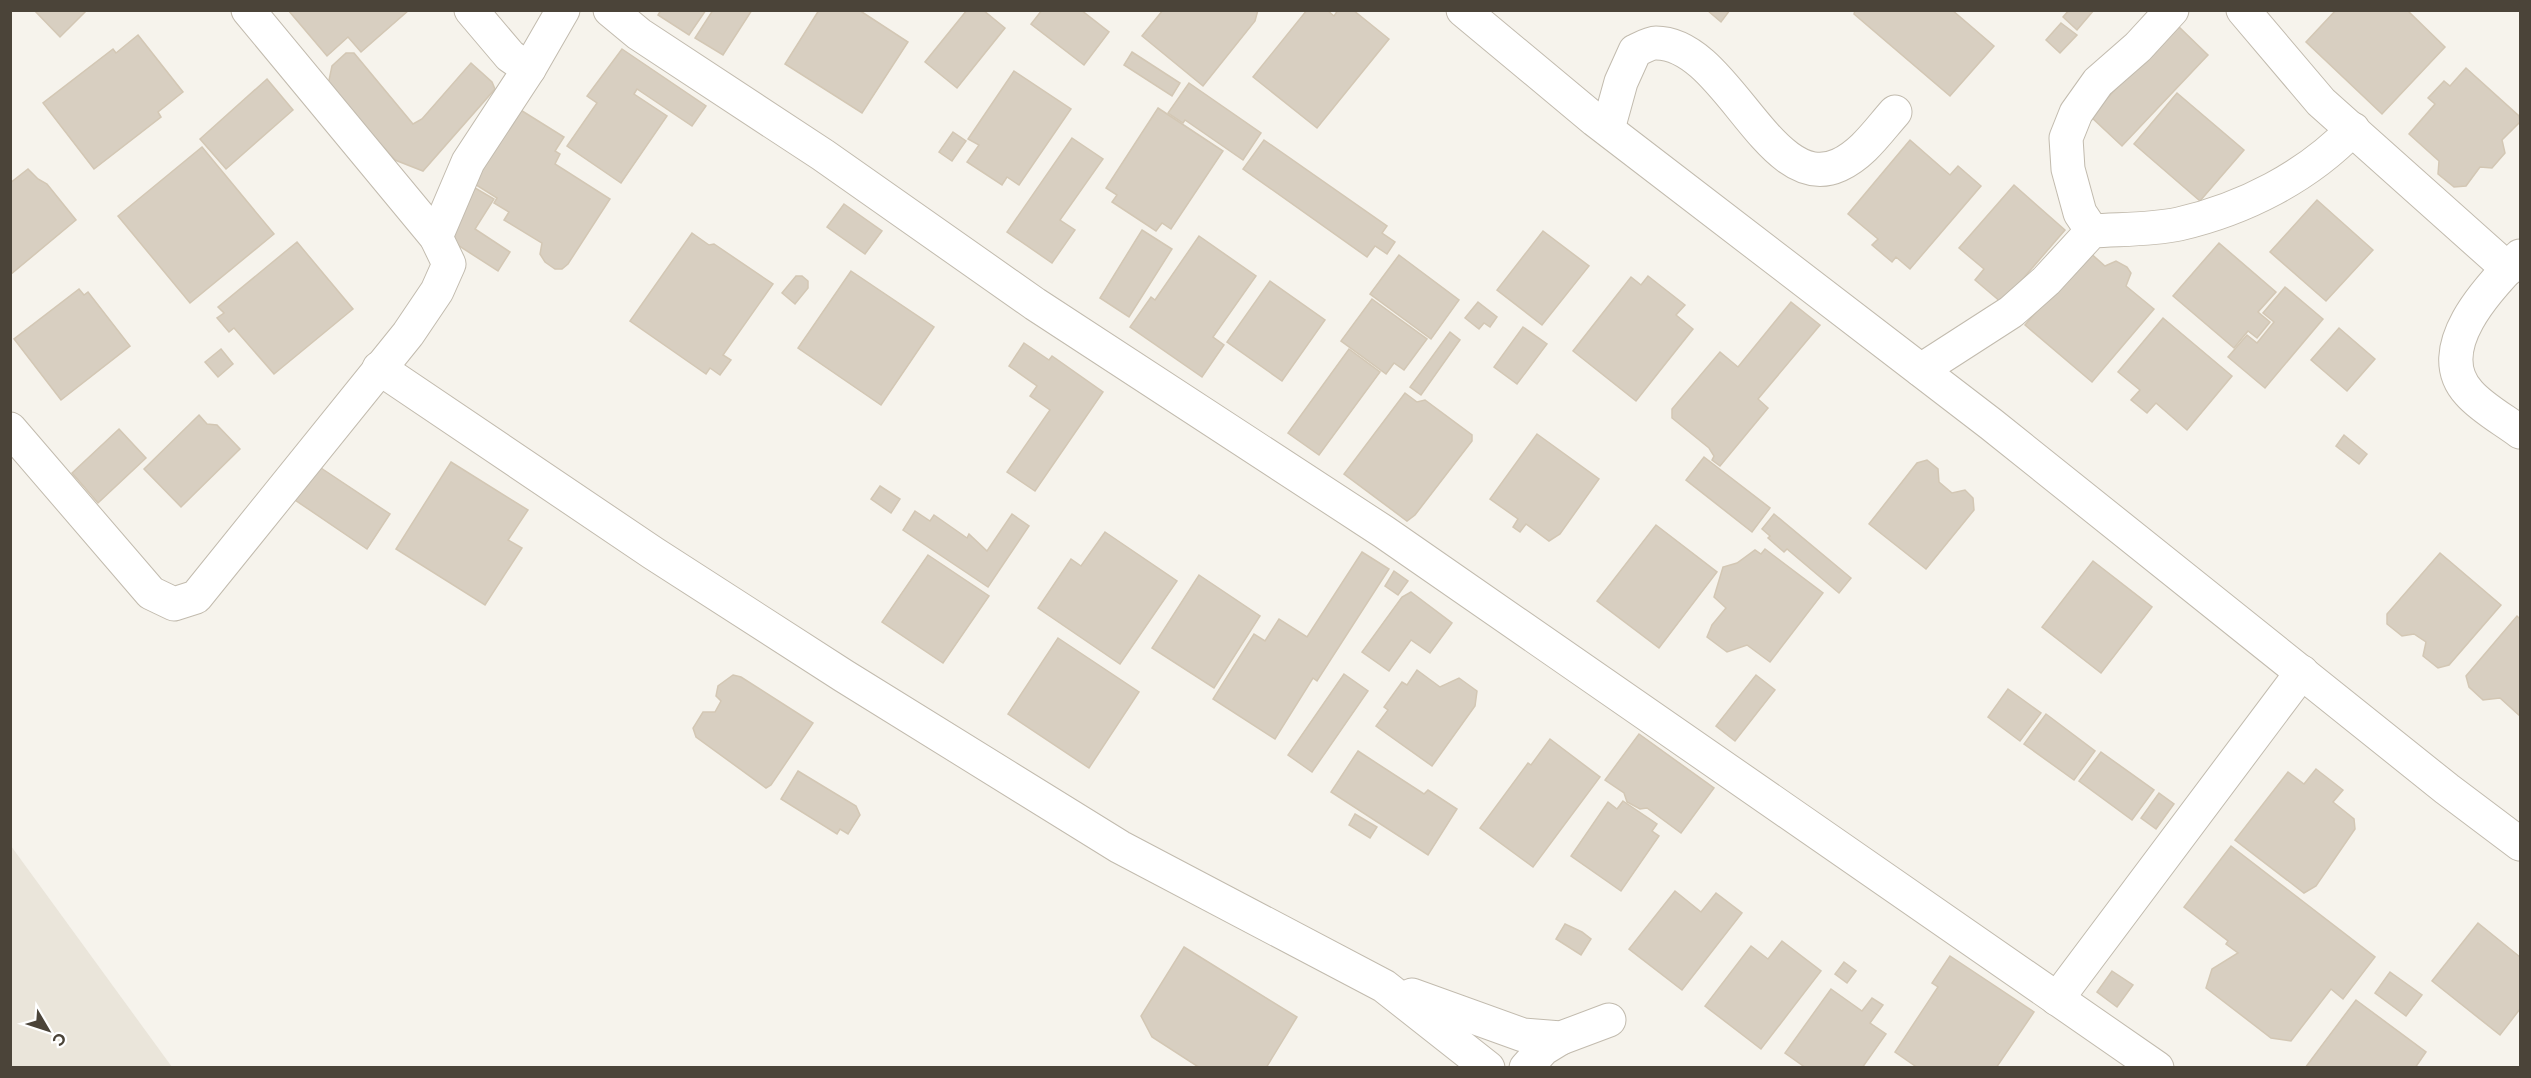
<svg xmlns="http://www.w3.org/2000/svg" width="2531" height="1078" viewBox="0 0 2531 1078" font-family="Montserrat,sans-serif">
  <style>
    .residential { fill: #eae5da }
    .building { fill: #d8cfc1; stroke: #d3c7b4; stroke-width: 1.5 }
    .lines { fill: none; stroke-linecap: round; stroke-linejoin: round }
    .street-casing { stroke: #c2bbae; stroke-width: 35 }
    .street { stroke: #fff; stroke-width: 33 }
  </style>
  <rect width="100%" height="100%" fill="#f6f3ec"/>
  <path class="residential" d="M10 846H11L172 1067H11Z"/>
  <g class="building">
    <path d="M34 10H87L60 37Z"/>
    <path d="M288 10H409L361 52 348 37 327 56Z"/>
    <path d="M661 10H706L689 35 658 15Z"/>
    <path d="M713 10H752L723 55 695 38Z"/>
    <path d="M819 10H859L908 42 862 113 785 64Z"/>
    <path d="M967 10H983L1005 28 957 88 925 62Z"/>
    <path d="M1042 10H1081L1109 32 1084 65 1031 24Z"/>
    <path d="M1163 10H1258L1255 21 1203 86 1142 36Z"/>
    <path d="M1307 10H1327L1334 16 1338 10H1353L1389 39 1317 128 1253 77Z"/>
    <path d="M1707 10H1730L1721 22Z"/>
    <path d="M1855 10H1952L1994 46 1950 96 1854 14Z"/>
    <path d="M2069 10H2094L2077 30 2063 17Z"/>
    <path d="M2336 10H2407L2445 47 2382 114 2306 42Z"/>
    <path d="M2061 23 2077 35 2060 53 2046 40Z"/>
    <path d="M2177 25 2208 55 2122 146 2090 116Z"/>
    <path d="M138 35 183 92 158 112 161 117 94 169 43 103 113 49 116 53Z"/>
    <path d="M622 49 706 106 692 126 637 89 634 94 667 116 621 183 567 146 597 103 587 96Z"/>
    <path d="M1132 52 1180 83 1172 96 1124 65Z"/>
    <path d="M346 53H354L413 124 422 119 471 63 492 82 495 89 423 171 395 160 328 85 332 66Z"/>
    <path d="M2466 68 2519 116 2520 122 2502 140 2505 153 2492 168 2480 167 2466 186 2454 187 2438 174 2439 161 2409 134 2435 104 2428 98 2444 81 2450 86Z"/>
    <path d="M1014 71 1071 109 1019 185 1007 177 1002 185 967 162 979 145 968 139Z"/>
    <path d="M267 79 293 110 226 169 200 139Z"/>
    <path d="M1189 83 1261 133 1243 160 1185 120 1183 123 1168 113Z"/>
    <path d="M2177 93 2244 150 2200 201 2134 144Z"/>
    <path d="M1158 108 1223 151 1171 229 1162 223 1156 231 1112 202 1117 195 1106 188Z"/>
    <path d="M519 109 564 137 555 151 560 154 555 164 610 199 568 264 562 269H555L545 262 540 254 542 243 504 220 509 212 494 203 497 198 473 183Z"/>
    <path d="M953 132 966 141 952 161 939 152Z"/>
    <path d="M1072 138 1103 159 1060 220 1075 230 1052 263 1007 232Z"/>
    <path d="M1264 140 1387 226 1382 233 1395 242 1387 254 1375 246 1367 257 1243 169Z"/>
    <path d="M1910 140 1950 175 1958 166 1981 186 1910 269 1896 257 1892 262 1872 245 1878 239 1848 214Z"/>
    <path d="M202 147 274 234 190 303 118 216Z"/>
    <path d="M28 169 38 179 47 184 76 220 10 275V183Z"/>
    <path d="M470 185 494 199 475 229 510 252 498 271 439 233Z"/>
    <path d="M2014 185 2065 230 2002 303 1975 280 1984 269 1959 248Z"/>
    <path d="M2317 200 2373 250 2326 301 2270 252Z"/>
    <path d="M844 204 882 231 865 254 827 227Z"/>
    <path d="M1142 230 1172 249 1129 317 1100 298Z"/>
    <path d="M1543 231 1589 266 1542 325 1497 290Z"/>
    <path d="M692 233 709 245 714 244 773 284 723 355 731 360 720 375 710 368 706 374 630 321Z"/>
    <path d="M1199 236 1256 276 1213 337 1224 345 1202 377 1130 327 1151 297 1155 300Z"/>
    <path d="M297 242 353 309 274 374 234 328 229 332 217 318 224 313 218 307Z"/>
    <path d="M2219 243 2276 292 2258 312 2270 322 2257 338 2248 331 2234 348 2173 296Z"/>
    <path d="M2088 251 2105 266 2116 261 2127 267 2131 273 2126 286 2154 309 2092 382 2025 325Z"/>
    <path d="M1399 255 1459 300 1431 339 1370 294Z"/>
    <path d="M851 271 934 327 881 405 798 348Z"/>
    <path d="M796 276H802L808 281V288L795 304 782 293Z"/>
    <path d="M1648 276 1685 305 1676 315 1693 329 1636 401 1573 351 1631 277 1641 285Z"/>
    <path d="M1270 281 1325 320 1282 381 1227 342Z"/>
    <path d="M2285 287 2323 319 2265 388 2228 357 2247 335 2257 343 2274 322 2263 313Z"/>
    <path d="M79 289 84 295 88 292 130 346 61 400 14 339Z"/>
    <path d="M1372 299 1427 339 1404 370 1394 363 1386 374 1341 341Z"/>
    <path d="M1478 302 1497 317 1490 327 1484 323 1479 329 1465 318Z"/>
    <path d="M1791 302 1820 325 1758 399 1768 408 1720 466 1712 460 1714 456 1709 448 1672 418V409L1720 352 1738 367Z"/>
    <path d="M2163 318 2232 376 2187 430 2156 403 2147 413 2131 400 2140 390 2118 372Z"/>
    <path d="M1523 327 1547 344 1517 384 1494 367Z"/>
    <path d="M2339 328 2375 359 2347 391 2311 360Z"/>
    <path d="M1450 332 1460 340 1421 395 1410 387Z"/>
    <path d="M1024 343 1049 360 1052 356 1103 392 1035 491 1007 472 1050 410 1030 396 1037 386 1009 366Z"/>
    <path d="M221 349 233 364 218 377 205 362Z"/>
    <path d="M1349 349 1380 372 1319 455 1288 433Z"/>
    <path d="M1405 393 1417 402 1425 400 1472 435V441L1415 515 1407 521 1344 474Z"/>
    <path d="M199 415 207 424 217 425 240 449 181 507 144 469Z"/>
    <path d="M119 429 146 458 98 503 72 473Z"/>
    <path d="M1537 434 1599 479 1560 534 1549 541 1526 524 1520 532 1513 527 1518 519 1490 499Z"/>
    <path d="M2344 435 2367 454 2359 464 2336 446Z"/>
    <path d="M1704 457 1770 508 1752 532 1686 480Z"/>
    <path d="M1927 460 1938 469 1939 482 1952 493 1965 490 1973 498 1974 510 1926 569 1869 524 1917 463Z"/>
    <path d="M451 462 528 510 508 540 522 548 485 605 396 549Z"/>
    <path d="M318 466 390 514 367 549 295 500Z"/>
    <path d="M880 486 900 499 891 513 871 499Z"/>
    <path d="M915 511 930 521 934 515 967 538 969 534 987 551 1012 514 1029 526 988 587 903 530Z"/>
    <path d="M1774 514 1851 578 1839 593 1787 549 1784 552 1768 538 1770 536 1762 529Z"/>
    <path d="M1656 525 1717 572 1659 648 1597 601Z"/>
    <path d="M1105 532 1177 581 1120 664 1038 608 1071 559 1081 566Z"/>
    <path d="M1765 549 1823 593 1770 662 1747 645 1727 652 1707 637 1712 625 1726 608 1714 597 1723 567 1737 563 1755 550 1761 554Z"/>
    <path d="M1362 552 1389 569 1317 681 1313 678 1275 739 1213 699 1254 634 1265 641 1279 619 1307 637Z"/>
    <path d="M2440 553 2501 605 2449 665 2438 668 2423 656 2426 642 2414 634 2402 636 2387 624V614Z"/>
    <path d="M928 555 989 596 943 663 882 622Z"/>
    <path d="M2093 561 2152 607 2101 673 2042 627Z"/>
    <path d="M1394 571 1408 581 1398 595 1385 586Z"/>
    <path d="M1199 575 1260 616 1214 688 1152 648Z"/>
    <path d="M1411 592 1452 623 1430 653 1411 640 1389 671 1362 652 1402 597Z"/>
    <path d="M2517 616 2520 619V716L2500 698 2483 700 2469 687 2466 676Z"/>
    <path d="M1058 638 1139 692 1089 768 1008 714Z"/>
    <path d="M1417 670 1440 687 1459 678 1477 691 1475 706 1432 766 1376 726 1388 710 1384 707 1402 682 1407 685Z"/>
    <path d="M1344 674 1368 691 1312 772 1288 755Z"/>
    <path d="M733 675 741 677 813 723 771 785 766 788 696 737 693 728 703 712H715L721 701 716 696 718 686Z"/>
    <path d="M1756 675 1775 690 1735 741 1716 726Z"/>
    <path d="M2008 689 2041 713 2020 741 1988 717Z"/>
    <path d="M2046 714 2095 751 2074 780 2024 744Z"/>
    <path d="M1639 734 1714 788 1681 833 1647 808 1640 809 1627 802 1624 793 1605 780Z"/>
    <path d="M1550 739 1600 777 1533 867 1480 828 1528 763 1531 765Z"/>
    <path d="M1358 751 1424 794 1428 790 1457 809 1428 855 1331 792Z"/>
    <path d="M2101 752 2154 790 2132 820 2079 781Z"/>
    <path d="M2316 769 2343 790 2333 802 2354 819 2355 829 2316 886 2304 893 2235 840 2288 772 2304 784Z"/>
    <path d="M798 771 856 806 860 815 848 834 840 829 837 834 781 799Z"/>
    <path d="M2159 793 2174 804 2156 829 2141 818Z"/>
    <path d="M1623 801 1657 824 1652 831 1659 836 1621 891 1571 856 1608 802 1617 809Z"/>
    <path d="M1355 814 1377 827 1370 838 1349 825Z"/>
    <path d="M2231 846 2375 957 2343 999 2331 989 2291 1041 2271 1038 2206 988 2212 969 2238 953 2226 944 2228 941 2184 907Z"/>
    <path d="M1675 891 1701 912 1716 893 1742 913 1682 990 1629 949Z"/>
    <path d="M2478 923 2520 957V1009L2500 1035 2432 981Z"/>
    <path d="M1565 924 1582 932 1591 939 1581 955 1556 939Z"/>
    <path d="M1782 941 1821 971 1761 1049 1705 1006 1751 946 1768 959Z"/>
    <path d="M1184 947 1297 1017 1266 1068H1200L1152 1037 1141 1016Z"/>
    <path d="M1950 956 2034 1012 1996 1068H1918L1895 1052 1938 987 1932 983Z"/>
    <path d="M1844 962 1856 971 1847 983 1835 974Z"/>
    <path d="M2112 971 2133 985 2117 1007 2097 992Z"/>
    <path d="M2390 972 2422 995 2406 1016 2375 993Z"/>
    <path d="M1831 989 1862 1011 1872 998 1883 1005 1870 1023 1886 1034 1862 1068H1806L1785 1053Z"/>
    <path d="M2356 1000 2426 1052 2415 1068H2305Z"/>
  </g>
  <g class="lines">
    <defs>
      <g id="street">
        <path d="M471 10 510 56 529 69"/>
        <path d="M610 10 639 34 823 155 1035 304 1384 532 2157 1068"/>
        <path d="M1463 10 1595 120 1991 424 2447 789 2520 844"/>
        <path d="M2243 10 2321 102 2508 269"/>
        <path d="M1608 129 1621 82 1635 51C1641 48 1650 43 1656 43 1728 43 1769 197 1839 165 1863 154 1878 131 1895 112"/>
        <path d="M2092 231 2080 213 2068 169 2066 138 2076 113 2098 82 2138 47 2172 10"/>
        <path d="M436 237 468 162 529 69 563 10"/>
        <path d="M2520 256C2489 287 2429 350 2469 393 2482 408 2504 420 2520 432"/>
        <path d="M379 368 653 553 844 676 1120 847 1384 986 1488 1068"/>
        <path d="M1921 370 2011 312 2046 281 2092 231C2120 229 2151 230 2179 224 2244 209 2307 177 2353 129"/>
        <path d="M10 429 151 593 174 604 196 597 408 334 437 291 449 264 436 237 248 10"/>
        <path d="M1412 995 1523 1035 1561 1038 1609 1020"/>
        <path d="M2057 999 2302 672"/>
        <path d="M1526 1068 1543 1049 1561 1038"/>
      </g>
    </defs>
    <use href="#street" class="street-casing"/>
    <use href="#street" class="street"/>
  </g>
  <rect width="2531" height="1078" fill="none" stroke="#4b4439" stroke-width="24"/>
  <g transform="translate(48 1030) rotate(129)" stroke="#ffffff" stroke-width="4.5" paint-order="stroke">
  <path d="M0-4.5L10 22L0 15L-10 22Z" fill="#4b4439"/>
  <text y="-9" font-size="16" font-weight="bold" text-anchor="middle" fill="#4b4439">С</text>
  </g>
</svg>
